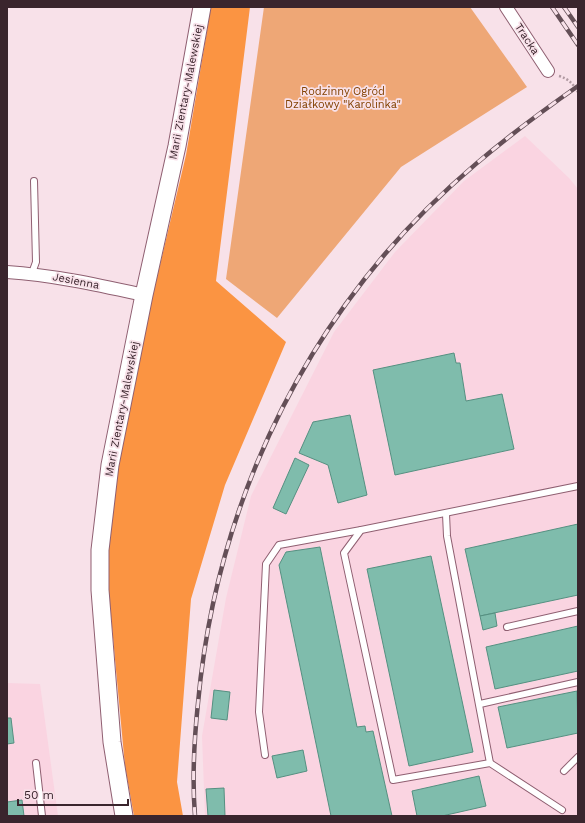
<svg xmlns="http://www.w3.org/2000/svg" width="585" height="823" viewBox="0 0 585 823" font-family="'Work Sans',sans-serif">
  <style>
    .built { fill: #fad4e1 }
    .green { fill: #eea776 }
    .forest { fill: #fb9442 }
    .building { fill: #7fbcac; stroke: #559081 }
    .lines { fill: none; stroke-linecap: round; stroke-linejoin: round }
    .lane-casing { stroke: #8f5f71; stroke-width: 8 }
    .street-casing { stroke: #8f5f71; stroke-width: 14 }
    .secondary-casing { stroke: #8f5f71; stroke-width: 19 }
    .path { stroke: #b19aa2; stroke-width: 2.5; stroke-dasharray: 2 2; stroke-linecap: butt }
    .lane { stroke: #fff; stroke-width: 6 }
    .street { stroke: #fff; stroke-width: 12 }
    .secondary { stroke: #fff; stroke-width: 17 }
    .rail-casing { stroke: #644f57; stroke-width: 4.5 }
    .rail { stroke: #f8e1e9; stroke-width: 3; stroke-dasharray: 9; stroke-linecap: butt }
    .labels { text-anchor: middle; dominant-baseline: central; stroke-width: 3.5; stroke-linejoin: round; paint-order: stroke }
    .street-label { font-size: 11px; fill: #3a252d; stroke: #f8e1e9 }
    .park-label { font-size: 11px; fill: #824100; stroke: #f8e1e9 }
  </style>
  <rect width="100%" height="100%" fill="#f8e1e9"/>
  <g class="built">
    <path d="M525 136 569 178 578 189V816H205L202 736 226 598 251 496 334 332 395 252 464 181Z"/>
    <path d="M7 683 40 684 58 816H7Z"/>
  </g>
  <path class="green" d="M264 7H470L527 87 401 167 277 318 226 279Z"/>
  <path class="forest" d="M211 7H250L216 281 286 342 225 485 191 599 177 782 183 816H134L125 766 105 552 124 417 186 155Z"/>
  <g class="building">
    <path d="M454 353 456 363H460L466 401 502 394 514 449 395 475 373 370Z"/>
    <path d="M350 415 367 495 338 503 328 465 299 453 313 422Z"/>
    <path d="M295 458 309 465 286 514 273 508Z"/>
    <path d="M578 524V595L480 616 465 549Z"/>
    <path d="M320 547 357 727 365 726 366 732 373 731 392 816H331L279 565 286 552Z"/>
    <path d="M431 556 473 752 409 766 367 569Z"/>
    <path d="M495 613 497 626 483 630 480 616Z"/>
    <path d="M578 626V671L495 689 486 647Z"/>
    <path d="M214 690 230 692 227 720 211 718Z"/>
    <path d="M577 691 578 733 507 748 498 707Z"/>
    <path d="M7 718H11L14 743 7 744Z"/>
    <path d="M303 750 307 771 277 778 272 756Z"/>
    <path d="M479 776 486 806 442 816H417L412 791Z"/>
    <path d="M224 788 225 816H208L206 789Z"/>
    <path d="M22 800 24 816H7V802Z"/>
  </g>
  <g class="lines">
    <defs>
      <g id="lane">
        <path d="M32 273 36 262 34 181"/>
        <path d="M446 514 447 536 490 763"/>
        <path d="M507 627 578 611"/>
        <path d="M480 704 578 682"/>
        <path d="M265 755 259 712 266 564 279 545 361 530"/>
        <path d="M36 763 42 816"/>
        <path d="M564 771 578 757"/>
        <path d="M562 810 490 763 393 780 344 553 361 530 578 486"/>
      </g>
      <g id="street">
        <path d="M506 7 548 71"/>
        <path d="M7 272C53 275 98 285 144 295"/>
      </g>
      <path id="secondary" d="M124 816 112 742 100 590V550L110 465 144 295 177 146 202 7"/>
    </defs>
    <use href="#lane" class="lane-casing"/>
    <use href="#street" class="street-casing"/>
    <use href="#secondary" class="secondary-casing"/>
    <path class="path" d="M559 76C569 79 573 84 578 92"/>
    <use href="#lane" class="lane"/>
    <use href="#street" class="street"/>
    <use href="#secondary" class="secondary"/>
    <defs>
      <g id="rail">
        <path d="M552 7 578 45"/>
        <path d="M564 7 578 27"/>
        <path d="M195 816C192 779 194 741 198 703 213 537 277 381 385 254 441 188 508 135 578 86"/>
      </g>
    </defs>
    <use href="#rail" class="rail-casing"/>
    <use href="#rail" class="rail"/>
  </g>
  <g class="labels">
    <g class="street-label">
      <text transform="translate(527 39) rotate(57)">Tracka</text>
      <text transform="translate(186 92) rotate(-79)">Marii Zientary-Malewskiej</text>
      <text transform="translate(76 281) rotate(11)">Jesienna</text>
      <text transform="translate(122 409) rotate(-79)">Marii Zientary-Malewskiej</text>
    </g>
    <g class="park-label">
      <text x="343" y="91">Rodzinny Ogród<tspan x="343" dy="13">Działkowy "Karolinka"</tspan></text>
    </g>
  </g>
  <rect width="585" height="823" fill="none" stroke="#3a252d" stroke-width="16"/>
  <path d="M18 799v6h110v-6" fill="none" stroke="#3a252d" stroke-width="2"/>
  <text x="24" y="799" font-size="12" fill="#3a252d" stroke="#f8e1e9" stroke-width="3" paint-order="stroke">50 m</text>
</svg>
